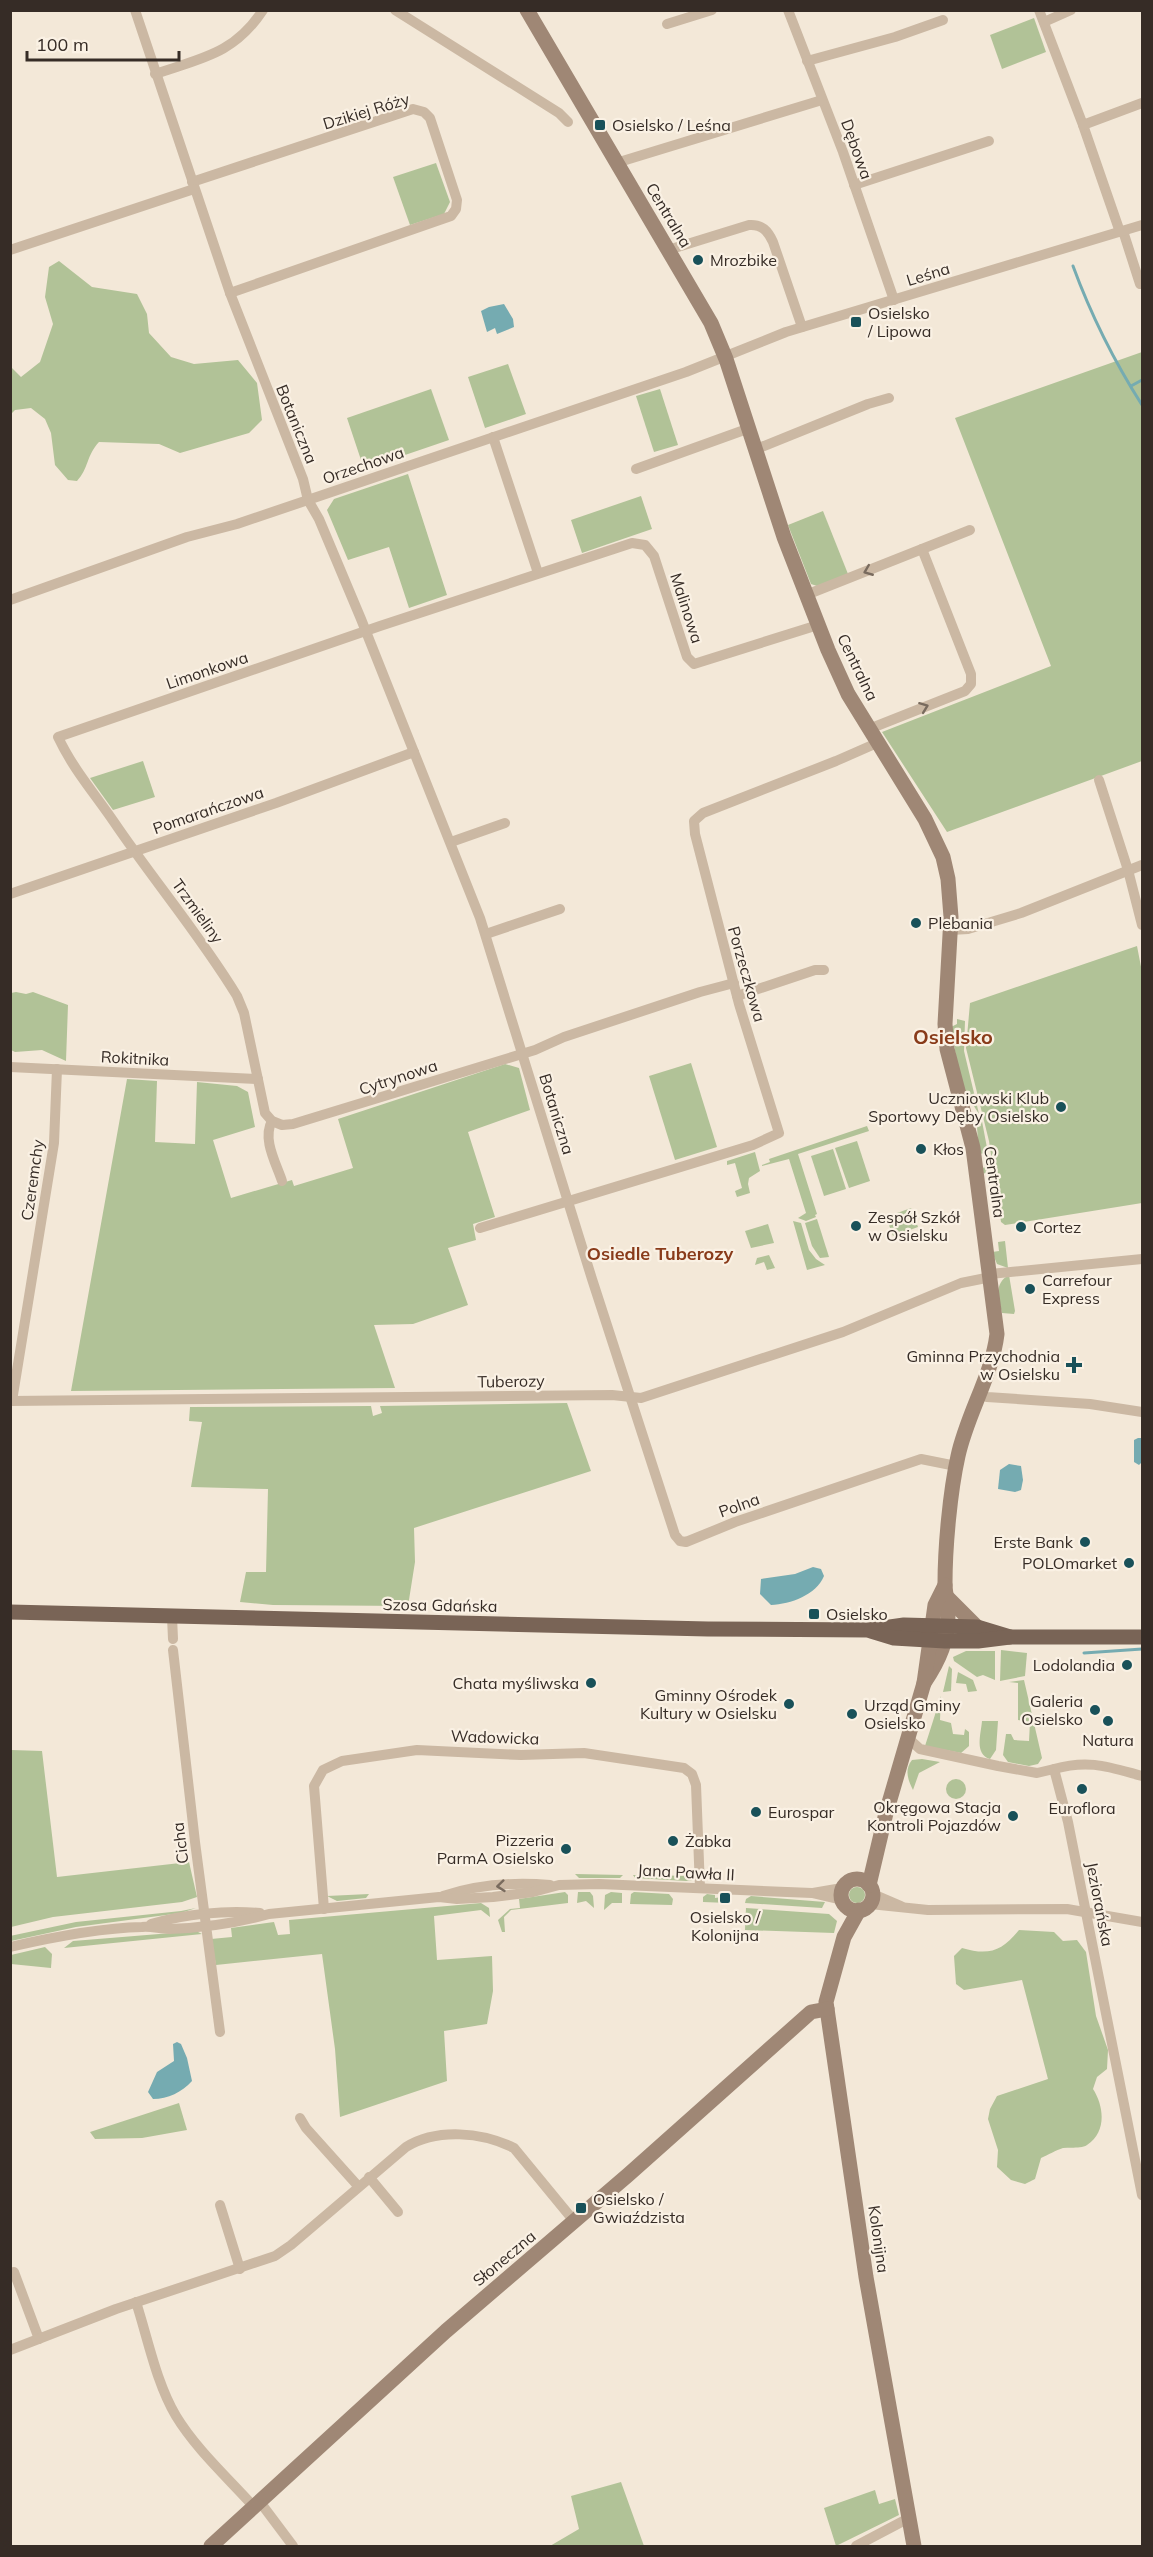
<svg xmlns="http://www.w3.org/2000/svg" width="1153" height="2557" viewBox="0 0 1153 2557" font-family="Mulish,sans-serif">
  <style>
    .green { fill: #b1c297 }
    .water { fill: #75abb1 }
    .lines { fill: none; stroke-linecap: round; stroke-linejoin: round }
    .stream { stroke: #75abb1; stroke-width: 3 }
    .street { stroke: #cbb8a3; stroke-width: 10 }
    .secondary { stroke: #9f8775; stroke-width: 15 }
    .primary { stroke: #796456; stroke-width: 15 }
    .oneway { stroke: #796b5e }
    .poi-dot { fill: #195159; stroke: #faf1e4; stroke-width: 2 }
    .labels { text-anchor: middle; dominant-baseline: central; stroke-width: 4.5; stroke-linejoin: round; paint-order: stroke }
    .street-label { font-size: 16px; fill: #362c26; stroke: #faf1e4 }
    .poi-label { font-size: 16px; fill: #362c26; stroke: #faf1e4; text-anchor: start }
    .neighbourhood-label { font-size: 18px; font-weight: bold; fill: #893b1a; stroke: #faf1e4 }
    .quarter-label { font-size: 20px; font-weight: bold; fill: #893b1a; stroke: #faf1e4 }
  </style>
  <rect width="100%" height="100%" fill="#f3e8d8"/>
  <g class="green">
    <path d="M1034 18 1046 52 1002 69 990 35Z"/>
    <path d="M436 163 450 202 444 214 410 225 393 177Z"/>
    <path d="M59 261 92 287 137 294 147 314 149 333 171 357 194 364 238 360 257 383 262 420 249 433 180 453 159 444 99 442C86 456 89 468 77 481L68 480 55 465 51 433 45 419 31 408 15 410 10 415 11 367 21 377 40 362 53 324 45 297 49 267Z"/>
    <path d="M1142 352V761L947 832 882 732 1051 666 955 418Z"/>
    <path d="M508 364 526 414 485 428 468 377Z"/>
    <path d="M431 389 449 440 364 469 347 418Z"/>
    <path d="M660 389 678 445 654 452 636 396Z"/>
    <path d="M408 474 447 595 409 608 389 547 348 560 327 510 334 499Z"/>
    <path d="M641 496 652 529 582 553 571 520Z"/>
    <path d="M823 511 848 574 817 586 811 584 788 525Z"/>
    <path d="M143 761 155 797 113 810 90 778Z"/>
    <path d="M1137 946 1142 972V1203L1005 1225 1001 1222 989 1141 966 1048 970 1003Z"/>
    <path d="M16 992 26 994 33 992 68 1005 66 1061 42 1050 15 1052 11 1050V993Z"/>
    <path d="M957 1019 965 1021 964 1051 979 1114 961 1086 951 1027 957 1024Z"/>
    <path d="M691 1063 717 1147 675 1160 649 1076Z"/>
    <path d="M505 1064 519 1068 530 1110 468 1132 495 1217 473 1224 476 1240 448 1248 468 1305 413 1324 374 1325 395 1388 71 1391 127 1079 157 1081 155 1142 195 1144 197 1082 237 1086 248 1092 255 1127 213 1140 231 1198 292 1180 294 1186 353 1168 338 1119Z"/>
    <path d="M981 1116 991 1169 989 1172 982 1174 981 1168 988 1167 986 1153 979 1154 977 1127 981 1126 978 1120Z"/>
    <path d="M867 1126 869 1131 798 1154 817 1214 815 1215 816 1217 806 1221 798 1218 806 1213 789 1159 762 1166V1165L770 1162 769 1159Z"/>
    <path d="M857 1141 870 1181 849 1188 835 1148Z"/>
    <path d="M833 1149 846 1189 824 1196 811 1156Z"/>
    <path d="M755 1152 760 1171 749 1178 748 1184 750 1193 737 1197 735 1191 742 1188 735 1163 727 1165V1161Z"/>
    <path d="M911 1208 918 1227 893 1236 886 1217Z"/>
    <path d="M817 1219 829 1257 820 1258 812 1246 805 1223Z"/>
    <path d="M793 1221 801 1223 809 1250 816 1259 825 1265 807 1270Z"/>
    <path d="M768 1224 774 1243 751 1248 745 1231Z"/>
    <path d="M1005 1241 1008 1268 997 1264 992 1252 999 1251 998 1242Z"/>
    <path d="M769 1255 775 1268 767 1270 764 1262 755 1265 757 1258Z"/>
    <path d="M1009 1275 1015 1311 1014 1314 1002 1313C999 1298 993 1284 1009 1275Z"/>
    <path d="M567 1403 591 1471 414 1528 415 1562 408 1606 273 1605 240 1602 246 1572H266L268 1489 191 1487 202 1422 189 1421 190 1407 371 1406 373 1416 382 1413 380 1406Z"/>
    <path d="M1001 1650 1027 1653 1025 1676 1000 1681Z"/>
    <path d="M966 1651H995V1680L983 1675 977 1677 954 1661 953 1657Z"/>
    <path d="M949 1666 952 1669 951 1691 943 1692Z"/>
    <path d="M958 1672 973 1680 977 1691 968 1692 966 1684 956 1683Z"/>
    <path d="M1024 1680 1042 1758 1038 1764 1029 1766 1008 1762 1003 1755 1006 1734H1011L1014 1740 1029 1741 1030 1722 1018 1720V1683L1009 1682Z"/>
    <path d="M941 1696 940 1720 951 1723 953 1734 964 1735 965 1729 969 1732V1746L961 1753 925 1746Z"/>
    <path d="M982 1721H998L996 1750 990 1759C974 1754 981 1734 982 1721Z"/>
    <path d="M11 1750 42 1751 57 1877 189 1862 197 1897 182 1902 53 1917 11 1927Z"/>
    <path d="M922 1759 940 1762 919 1773 913 1790C908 1780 904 1770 912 1760Z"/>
    <circle cx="956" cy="1789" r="10"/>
    <path d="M575 1874 623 1875 620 1878H579Z"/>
    <path d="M633 1875 696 1876 694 1880 686 1881 635 1878Z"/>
    <circle cx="857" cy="1895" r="8"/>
    <path d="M565 1892 568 1895V1903L511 1910 504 1917 505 1932H502L498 1920 510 1909 520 1908 519 1899Z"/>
    <path d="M578 1892H590L593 1896 594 1908 586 1901 577 1903Z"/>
    <path d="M611 1892 622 1893V1903H612L604 1910 605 1895Z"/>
    <path d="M634 1892 669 1894 673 1899 672 1905 630 1904 631 1894Z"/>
    <path d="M369 1894 366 1898 337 1901 327 1896Z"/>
    <path d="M707 1894 715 1895V1898L722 1897V1900L729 1899 732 1901 728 1903 703 1902V1897Z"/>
    <path d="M751 1896 825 1902 822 1908 745 1903 746 1899Z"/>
    <path d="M481 1903 489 1908 490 1917 481 1910 434 1916 437 1960 492 1956 493 1991 487 2024 444 2031 447 2081 340 2117 335 2049 322 1954 216 1965 211 1939 232 1937 231 1928 274 1922 278 1935 290 1934 289 1920Z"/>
    <path d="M196 1908 181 1913 76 1927 11 1941 10 1936 76 1922 181 1911Z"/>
    <path d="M746 1908 829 1914 837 1921 834 1933 745 1930Z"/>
    <path d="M1019 1930 1054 1932 1063 1941 1077 1940 1086 1952 1096 2016 1108 2050 1107 2069 1097 2077 1093 2089C1104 2106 1107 2132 1087 2145 1081 2149 1071 2147 1063 2148 1056 2150 1048 2155 1041 2158L1035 2179 1025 2184 1011 2180 997 2167 998 2150 988 2119 990 2109 997 2096 1048 2079 1022 1980 964 1990 956 1984 954 1956 962 1948C989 1956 1002 1951 1019 1930Z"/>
    <path d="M196 1931 202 1934 64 1948 73 1941Z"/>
    <path d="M45 1947 52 1954 51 1968 11 1964V1955Z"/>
    <path d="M179 2103 187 2130 142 2138 95 2139 90 2132Z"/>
    <path d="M621 2482 644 2546H550L579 2529 571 2496Z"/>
    <path d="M875 2490 879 2504 895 2499 899 2515 836 2546 824 2508Z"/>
  </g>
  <g class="water">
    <path d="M504 304 513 319 514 327 497 334 495 328 487 332 481 311 489 307Z"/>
    <path d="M1138 1438H1142V1462L1139 1465 1134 1462V1440Z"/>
    <path d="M1009 1464 1021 1466 1023 1480 1021 1490 1015 1492 998 1489 1000 1470Z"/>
    <path d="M813 1567 821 1569 824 1576C816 1595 791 1604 771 1605L760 1594 761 1579 795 1574Z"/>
    <path d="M177 2042 181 2044 187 2058 192 2081C182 2092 168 2099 153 2099L148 2092 157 2072 174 2061 173 2044Z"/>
  </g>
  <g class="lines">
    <g class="stream">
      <path d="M1073 266C1091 315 1114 361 1142 405"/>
      <path d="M1131 386 1142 380"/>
      <path d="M1084 1653 1142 1649"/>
    </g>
    <g class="street">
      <path d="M135 10 230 293 303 479 308 500 319 519 361 619 480 918 592 1279 675 1535 680 1541 686 1542 735 1522 921 1459 956 1466"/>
      <path d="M395 10 559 113 568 122"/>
      <path d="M788 10 843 152 894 300"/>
      <path d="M1039 10 1083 125 1120 232"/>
      <path d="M1044 22 1071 10"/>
      <path d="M667 24 712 10"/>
      <path d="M807 61 895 37 943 20"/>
      <path d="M155 74C202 58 234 54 263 10"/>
      <path d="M1083 125 1142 103"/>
      <path d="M616 163 822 100"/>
      <path d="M192 182 413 109 424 112 430 118 457 200 456 209 451 216 230 293"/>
      <path d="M854 185 989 141"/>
      <path d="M1123 231 1140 284"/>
      <path d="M10 250 194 189"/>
      <path d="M668 250 749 225C762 224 768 231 773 242L802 327"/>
      <path d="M493 437 538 573"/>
      <path d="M754 450 868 404 889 398"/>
      <path d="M636 469 747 429"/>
      <path d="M806 595 970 530"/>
      <path d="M10 600 187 537 237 524 686 372 786 332 1142 225"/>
      <path d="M869 729 965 691 971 684V674L922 549"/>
      <path d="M1099 780 1128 870 1142 925"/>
      <path d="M451 842 505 823"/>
      <path d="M10 894 276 803 414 752"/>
      <path d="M951 930 968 929 1021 913 1142 865"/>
      <path d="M486 934 560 909"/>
      <path d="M734 983 700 992 564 1037 535 1050 293 1124 282 1125 272 1121 265 1113 244 1013 237 996C200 935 154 881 114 822 95 794 73 769 58 737L380 626 632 543 645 545 654 556 687 657 694 664 818 625"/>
      <path d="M737 996 815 970H824"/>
      <path d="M10 1067 258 1079"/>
      <path d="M272 1121C262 1139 276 1163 282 1181"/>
      <path d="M480 1228 753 1145 779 1133 739 1004 695 834 694 821 703 813 836 761 877 743"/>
      <path d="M990 1274 1142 1259"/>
      <path d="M978 1394 987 1397 1090 1404 1142 1412"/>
      <path d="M10 1401 612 1395 641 1398 843 1332 961 1283 991 1277"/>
      <path d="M12 1401 54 1143 57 1069"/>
      <path d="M172 1617 173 1639"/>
      <path d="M173 1650 195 1842 220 2032"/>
      <path d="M909 1739 920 1749 998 1766 1037 1773 1054 1769 1068 1822 1142 2195"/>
      <path d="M1054 1769C1089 1759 1109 1767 1142 1776"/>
      <path d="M813 1893 842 1888"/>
      <path d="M873 1894 901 1906"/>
      <path d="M443 1896C476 1885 515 1882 550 1885"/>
      <path d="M870 1904 928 1910 1067 1909 1142 1922"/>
      <path d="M324 1909 314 1786 323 1770 342 1761 417 1750 521 1755 584 1753 684 1768 692 1774 696 1785 700 1888"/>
      <path d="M151 1924C185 1914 225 1910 260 1913"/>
      <path d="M10 1947C53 1937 98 1928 142 1927 151 1926 160 1929 169 1929 203 1928 237 1923 269 1914L439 1897 457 1899 493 1897 533 1892 559 1885 599 1884 812 1893 842 1900"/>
      <path d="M300 2118 306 2128 358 2186"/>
      <path d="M369 2177 398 2212"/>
      <path d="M220 2205 240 2269"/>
      <path d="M14 2272 39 2339"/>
      <path d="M136 2302C148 2339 156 2382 176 2416 196 2449 228 2478 254 2507"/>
      <path d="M10 2350 116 2309 275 2256 291 2245 406 2147C437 2128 482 2132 514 2148L574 2221"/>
      <path d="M260 2502 293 2546"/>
      <path d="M856 2546 909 2518"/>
    </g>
    <g class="secondary">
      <path d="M527 10 711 323 726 359 784 537 828 650 848 694 925 819 943 857 948 879 951 917 945 1024 947 1049 973 1148 997 1334C992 1376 967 1414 958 1456 950 1492 945 1547 945 1584 945 1593 948 1602 948 1611 949 1639 939 1661 924 1683"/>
      <path d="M947 1597 977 1627"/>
      <circle cx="857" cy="1895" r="16"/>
      <path d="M869 1885 886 1813 924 1683 935 1605 945 1585"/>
      <path d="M859 1910 844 1937 826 2002 866 2277 914 2546"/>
      <path d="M211 2546 446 2331 628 2175 811 2012 827 2009"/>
    </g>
    <g class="primary">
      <path d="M10 1612 708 1629 869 1630 904 1625 977 1627 1010 1637"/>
      <path d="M871 1631 894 1638 945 1641H978L1010 1637H1142"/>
    </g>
  </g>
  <defs><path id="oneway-chevron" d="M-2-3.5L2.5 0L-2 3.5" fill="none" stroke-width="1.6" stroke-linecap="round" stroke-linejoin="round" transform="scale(1.5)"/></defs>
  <g class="oneway">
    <use href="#oneway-chevron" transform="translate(868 571) rotate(158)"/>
    <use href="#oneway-chevron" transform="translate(924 707) rotate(-21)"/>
    <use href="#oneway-chevron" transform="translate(501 1886) rotate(174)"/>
  </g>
  <g class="poi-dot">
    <rect x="594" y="119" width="12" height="12" rx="3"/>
    <circle cx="698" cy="260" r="6"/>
    <rect x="850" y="316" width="12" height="12" rx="3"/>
    <circle cx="916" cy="923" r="6"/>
    <circle cx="1061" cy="1107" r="6"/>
    <circle cx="921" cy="1149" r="6"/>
    <circle cx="856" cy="1226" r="6"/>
    <circle cx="1021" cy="1227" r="6"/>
    <circle cx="1030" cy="1289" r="6"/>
    <path d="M1071 1356h6v6h6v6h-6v6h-6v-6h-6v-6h6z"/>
    <circle cx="1085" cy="1542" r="6"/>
    <circle cx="1129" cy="1563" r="6"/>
    <rect x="808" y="1608" width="12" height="12" rx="3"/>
    <circle cx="1127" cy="1665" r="6"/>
    <circle cx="591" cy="1683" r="6"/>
    <circle cx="789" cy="1704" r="6"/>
    <circle cx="1095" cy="1710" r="6"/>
    <circle cx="852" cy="1714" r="6"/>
    <circle cx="1108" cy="1721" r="6"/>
    <circle cx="1082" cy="1789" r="6"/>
    <circle cx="756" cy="1812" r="6"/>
    <circle cx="1013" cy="1816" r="6"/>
    <circle cx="673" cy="1841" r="6"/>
    <circle cx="566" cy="1849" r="6"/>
    <rect x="719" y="1892" width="12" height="12" rx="3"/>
    <rect x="575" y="2202" width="12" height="12" rx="3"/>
  </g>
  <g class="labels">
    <g class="street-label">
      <text transform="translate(366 111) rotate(-17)">Dzikiej Róży</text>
      <text transform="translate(857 149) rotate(70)">Dębowa</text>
      <text transform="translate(669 215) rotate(59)">Centralna</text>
      <text transform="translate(928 274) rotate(-17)">Leśna</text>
      <text transform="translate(297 424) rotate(68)">Botaniczna</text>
      <text transform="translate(363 465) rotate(-19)">Orzechowa</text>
      <text transform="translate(687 608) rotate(72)">Malinowa</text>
      <text transform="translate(858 667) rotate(64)">Centralna</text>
      <text transform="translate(207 670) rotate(-19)">Limonkowa</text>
      <text transform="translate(208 810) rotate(-19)">Pomarańczowa</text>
      <text transform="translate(198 911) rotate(54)">Trzmieliny</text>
      <text transform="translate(747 974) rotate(74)">Porzeczkowa</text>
      <text transform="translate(135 1058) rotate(3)">Rokitnika</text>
      <text transform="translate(398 1077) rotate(-18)">Cytrynowa</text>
      <text transform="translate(557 1114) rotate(73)">Botaniczna</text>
      <text transform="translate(32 1180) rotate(-82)">Czeremchy</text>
      <text transform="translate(995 1182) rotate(82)">Centralna</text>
      <text transform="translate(511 1381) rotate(-1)">Tuberozy</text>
      <text transform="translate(739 1505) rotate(-20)">Polna</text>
      <text transform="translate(440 1605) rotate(1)">Szosa Gdańska</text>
      <text transform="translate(495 1737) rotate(2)">Wadowicka</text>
      <text transform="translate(180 1843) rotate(-97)">Cicha</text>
      <text transform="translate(686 1872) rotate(3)">Jana Pawła II</text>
      <text transform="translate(1100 1904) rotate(79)">Jeziorańska</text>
      <text transform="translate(879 2239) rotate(82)">Kolonijna</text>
      <text transform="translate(504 2258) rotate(-40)">Słoneczna</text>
    </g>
    <g class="poi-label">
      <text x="612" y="125">Osielsko / Leśna</text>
      <text x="710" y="260">Mrozbike</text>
      <text x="868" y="313">Osielsko<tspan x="868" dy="18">/ Lipowa</tspan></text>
      <text x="928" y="923">Plebania</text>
      <text x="1049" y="1098" text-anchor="end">Uczniowski Klub<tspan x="1049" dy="18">Sportowy Dęby Osielsko</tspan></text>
      <text x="933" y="1149">Kłos</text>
      <text x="868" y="1217">Zespół Szkół<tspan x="868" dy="18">w Osielsku</tspan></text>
      <text x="1033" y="1227">Cortez</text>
      <text x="1042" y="1280">Carrefour<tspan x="1042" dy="18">Express</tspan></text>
      <text x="1060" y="1356" text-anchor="end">Gminna Przychodnia<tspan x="1060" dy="18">w Osielsku</tspan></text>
      <text x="1073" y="1542" text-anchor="end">Erste Bank</text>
      <text x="1117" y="1563" text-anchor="end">POLOmarket</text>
      <text x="826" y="1614">Osielsko</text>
      <text x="1115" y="1665" text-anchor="end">Lodolandia</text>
      <text x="579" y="1683" text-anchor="end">Chata myśliwska</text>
      <text x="777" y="1695" text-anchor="end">Gminny Ośrodek<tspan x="777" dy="18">Kultury w Osielsku</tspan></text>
      <text x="1083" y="1701" text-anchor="end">Galeria<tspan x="1083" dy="18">Osielsko</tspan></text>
      <text x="864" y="1705">Urząd Gminy<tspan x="864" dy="18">Osielsko</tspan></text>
      <text x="1108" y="1740" text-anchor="middle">Natura</text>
      <text x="1001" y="1807" text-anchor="end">Okręgowa Stacja<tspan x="1001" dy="18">Kontroli Pojazdów</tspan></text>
      <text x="1082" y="1808" text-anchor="middle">Euroflora</text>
      <text x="768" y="1812">Eurospar</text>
      <text x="554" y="1840" text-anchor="end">Pizzeria<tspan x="554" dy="18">ParmA Osielsko</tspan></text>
      <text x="685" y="1841">Żabka</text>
      <text x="725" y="1917" text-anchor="middle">Osielsko /<tspan x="725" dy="18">Kolonijna</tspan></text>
      <text x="593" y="2199">Osielsko /<tspan x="593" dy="18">Gwiaździsta</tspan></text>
    </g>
    <g class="neighbourhood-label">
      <text x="660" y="1253">Osiedle Tuberozy</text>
    </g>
    <g class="quarter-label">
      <text x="953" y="1036">Osielsko</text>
    </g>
  </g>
  <rect width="1153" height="2557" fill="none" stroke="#362c26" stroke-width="24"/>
  <path d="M27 51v9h152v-9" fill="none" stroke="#362c26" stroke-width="3"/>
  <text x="36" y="51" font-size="18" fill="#362c26" stroke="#faf1e4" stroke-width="4.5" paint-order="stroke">100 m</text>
</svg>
